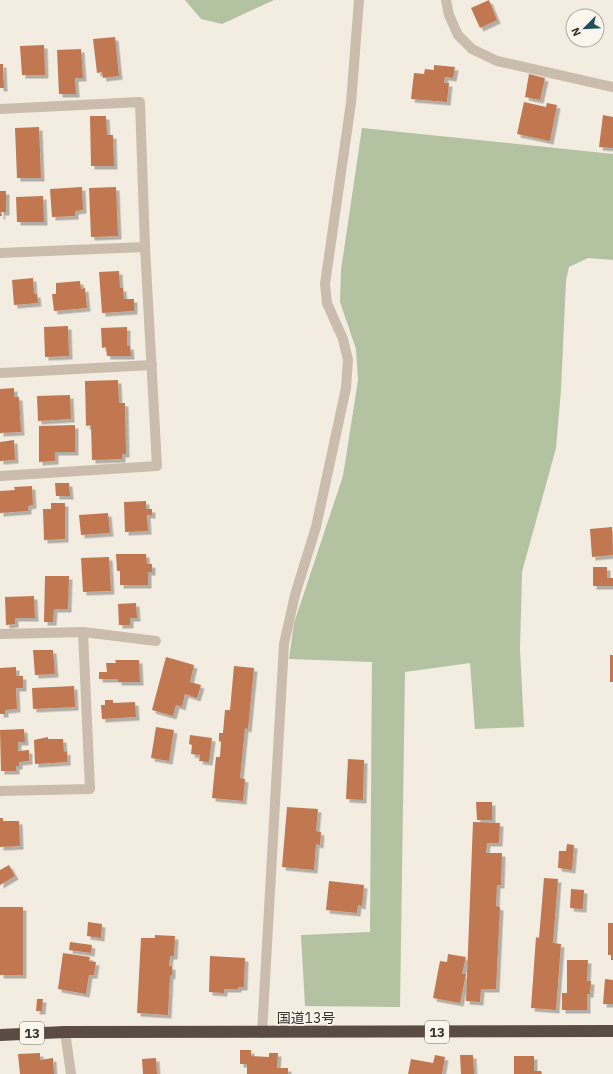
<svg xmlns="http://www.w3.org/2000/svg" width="613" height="1074" viewBox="0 0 613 1074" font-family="'IBM Plex Sans','Noto Sans JP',sans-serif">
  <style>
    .green { fill: #b3c2a1 }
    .building { fill: #c17750; filter: url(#shadow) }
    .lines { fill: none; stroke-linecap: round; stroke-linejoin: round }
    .minor { stroke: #cbbdad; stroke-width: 10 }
    .highway { stroke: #5a4c43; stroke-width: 12 }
    .labels { text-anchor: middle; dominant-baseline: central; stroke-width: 3.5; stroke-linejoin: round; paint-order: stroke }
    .shield { fill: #faf5ed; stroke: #736c65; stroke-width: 1 }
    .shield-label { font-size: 13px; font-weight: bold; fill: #39312b }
    .street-label { font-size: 14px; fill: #39312b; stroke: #faf5ed }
  </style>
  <defs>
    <filter id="shadow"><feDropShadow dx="3.5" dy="3.5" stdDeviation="0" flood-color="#0004"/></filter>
  </defs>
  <rect width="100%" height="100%" fill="#f3ece1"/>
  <g class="green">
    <path d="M185 0H274L222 24 201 19Z"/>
    <path d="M362 128 613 154V260L588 258 569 267 566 280 561 390 556 448 522 572 520 650 524 727 475 729 470 663 405 672 400 1007 305 1006 301 935 370 932 372 662 289 659 294 623 343 476 358 380 356 349 340 302 341 270Z"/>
  </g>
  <g class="building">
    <path d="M489 0 497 20 480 28 471 8Z"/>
    <path d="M115 37 119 76 103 78 102 72 97 73 93 39Z"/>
    <path d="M44 45 45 75H22L20 46Z"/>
    <path d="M81 49 83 78H75L76 94H59L57 50Z"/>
    <path d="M0 64H3L4 88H0Z"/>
    <path d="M434 65 455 67 453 78 445 77 444 83H449L447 102 411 99 414 73 424 74 425 69 434 70Z"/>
    <path d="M529 74 545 78 540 100 525 97Z"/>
    <path d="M524 102 546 107 547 103 557 105 550 141 517 134Z"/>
    <path d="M603 115 613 117V148L599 147Z"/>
    <path d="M90 116H106L107 135H113L114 166H91Z"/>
    <path d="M39 127 41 178H17L15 128Z"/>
    <path d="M82 187 83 210 75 211V216L52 217 50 189Z"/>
    <path d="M116 187 118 236 91 237 89 188Z"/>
    <path d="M0 191H6V212H1L2 216H0Z"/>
    <path d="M43 196 44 222H17L16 197Z"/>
    <path d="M119 271 120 288H123L124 299H134V311L102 313 99 272Z"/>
    <path d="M33 278 34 294H37L38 303 14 305 12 280Z"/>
    <path d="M80 281 81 289 85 288 87 308 54 311 52 294H56V283Z"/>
    <path d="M68 326 69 356 45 357 44 327Z"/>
    <path d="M127 327V346H130L131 356H107L106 347 102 348 101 328Z"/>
    <path d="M118 380 119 403H125L126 454H122V459L92 460 91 425 86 426 85 381Z"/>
    <path d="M14 388V397H19L21 432 0 433V389Z"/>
    <path d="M70 395 71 419 38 421 37 396Z"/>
    <path d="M75 425V452H55V461L39 462V426Z"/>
    <path d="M14 440 15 460 0 461V442Z"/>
    <path d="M55 483H69L70 496H56Z"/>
    <path d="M32 486 33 505 28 506V511L0 513V491L15 490 14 487Z"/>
    <path d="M146 501V509H152V515H147L148 531 125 532 124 502Z"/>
    <path d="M51 503H65V539L44 540 43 509H51Z"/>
    <path d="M108 513 110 533 81 535 79 515Z"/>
    <path d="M612 527 613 555 592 557 590 529Z"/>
    <path d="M116 554H146L147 564H152V572H148V585H120V571H117Z"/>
    <path d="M109 557 111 591 83 592 81 558Z"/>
    <path d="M593 567H607V578H613V586H593Z"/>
    <path d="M45 576H69L68 609H54L53 622H44Z"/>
    <path d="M34 596 35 618H15V624L6 625 5 597Z"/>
    <path d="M136 603 137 618H130V625H119L118 604Z"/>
    <path d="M33 650H53L55 674 35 675Z"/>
    <rect x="610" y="655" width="3" height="27"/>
    <path d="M166 657 194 665 190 682 201 685 197 698 185 694 182 707 176 705 173 716 152 710Z"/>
    <path d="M115 660H139L140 682H118V679H99V672H107L106 663H116Z"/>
    <path d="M234 666 254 668 248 729 245 728 240 778 245 779 243 801 212 798 216 757H220L221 742 219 741V733H223L225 710H230Z"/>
    <path d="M16 667V676H23V688H16L17 709 5 710V714H0V668Z"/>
    <path d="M74 686 75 707 33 709 32 688Z"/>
    <path d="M105 700H113V703L135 702 136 717 102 719 101 705H105Z"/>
    <path d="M156 727 174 730 169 761 151 758Z"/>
    <path d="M24 729 25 742H18V751L29 750V761L19 762V766H16V771H1L0 730Z"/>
    <path d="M190 735 212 738 209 762 199 761 200 755 191 754 192 745 189 744Z"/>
    <path d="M48 737V739H63L64 752 67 751V762L35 764 34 740Z"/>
    <path d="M348 759 364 760 363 800 346 799Z"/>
    <path d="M476 802H492V820H477Z"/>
    <path d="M287 807 318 809 316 831 321 832 320 845 316 844 314 870 282 867Z"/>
    <path d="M0 818H3V821H19L20 846 0 847Z"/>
    <path d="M473 822 500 823 499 843H487L486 853H502L501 885H497L496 906 500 907 496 989H481L480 1002 466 1001Z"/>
    <path d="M567 844 574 845 572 870 558 868 559 851H566Z"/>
    <path d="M9 865 15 876 0 885V870Z"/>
    <path d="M544 878 558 879 553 943 561 944 556 1010 531 1008 536 937 539 938Z"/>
    <path d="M329 881 364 885 362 906 358 905 357 913 326 910Z"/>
    <path d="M571 889 584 890 583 909 570 908Z"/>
    <rect x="0" y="907" width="23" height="68"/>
    <path d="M88 922 102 924 101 938 87 936Z"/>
    <path d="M608 923H613V960H611V955H608Z"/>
    <path d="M155 935 175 936 174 956H170L169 966H172V976L170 975 168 1015 137 1013 141 938H155Z"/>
    <path d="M70 942 92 945 91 953 69 950Z"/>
    <path d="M63 953 90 957 89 961 96 962 94 975H89L86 994 58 989Z"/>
    <path d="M448 954 466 957 462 974H466L460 1003 433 998 440 961 447 962Z"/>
    <path d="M210 956 245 958 244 987H238V989H224V993L209 992Z"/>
    <path d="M567 960H588L587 981H591L590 994H587V1010H562V993H567Z"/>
    <path d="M605 979 613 980V1004H603Z"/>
    <path d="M37 999H43L42 1011H36Z"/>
    <path d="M240 1050H251V1056L269 1057V1053H278L277 1068H288V1074H247V1064H240Z"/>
    <path d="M40 1053V1060L53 1058 54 1074H20L18 1054Z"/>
    <path d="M435 1055 445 1057 442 1074H408L411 1059 433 1063Z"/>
    <path d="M460 1055H473L474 1074H461Z"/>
    <path d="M514 1056H534V1071H541L542 1074H514Z"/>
    <path d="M156 1058 157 1074H143L142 1059Z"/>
  </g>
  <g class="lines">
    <g class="minor">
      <path d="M446 0 449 15 458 35 472 49 497 61 613 87"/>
      <path d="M0 109 140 102 145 247 157 466 0 476"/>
      <path d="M0 253 145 247"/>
      <path d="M0 373 152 365"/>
      <path d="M83 632 156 641"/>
      <path d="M0 634 83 632 90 789 0 791"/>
      <path d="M65 1032 71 1074"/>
      <path d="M262 1033 284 644 295 595 316 527 346 388 348 360 343 339 327 303 325 284 351 103 359 0"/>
    </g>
    <path class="highway" d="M0 1035 65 1032 613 1031"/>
  </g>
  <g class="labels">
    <g class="shield">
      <rect x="425" y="1021" width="24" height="22" rx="3"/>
      <rect x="20" y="1022" width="24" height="22" rx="3"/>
    </g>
    <g class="shield-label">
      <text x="437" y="1032">13</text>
      <text x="32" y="1033">13</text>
    </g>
    <g class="street-label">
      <text x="306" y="1018">国道13号</text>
    </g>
  </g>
  <g transform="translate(585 28) rotate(246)"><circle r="19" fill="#faf5ed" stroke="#ada79f"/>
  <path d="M0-3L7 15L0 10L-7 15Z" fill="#22505a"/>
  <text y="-6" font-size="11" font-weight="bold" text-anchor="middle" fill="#39312b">N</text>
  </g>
</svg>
